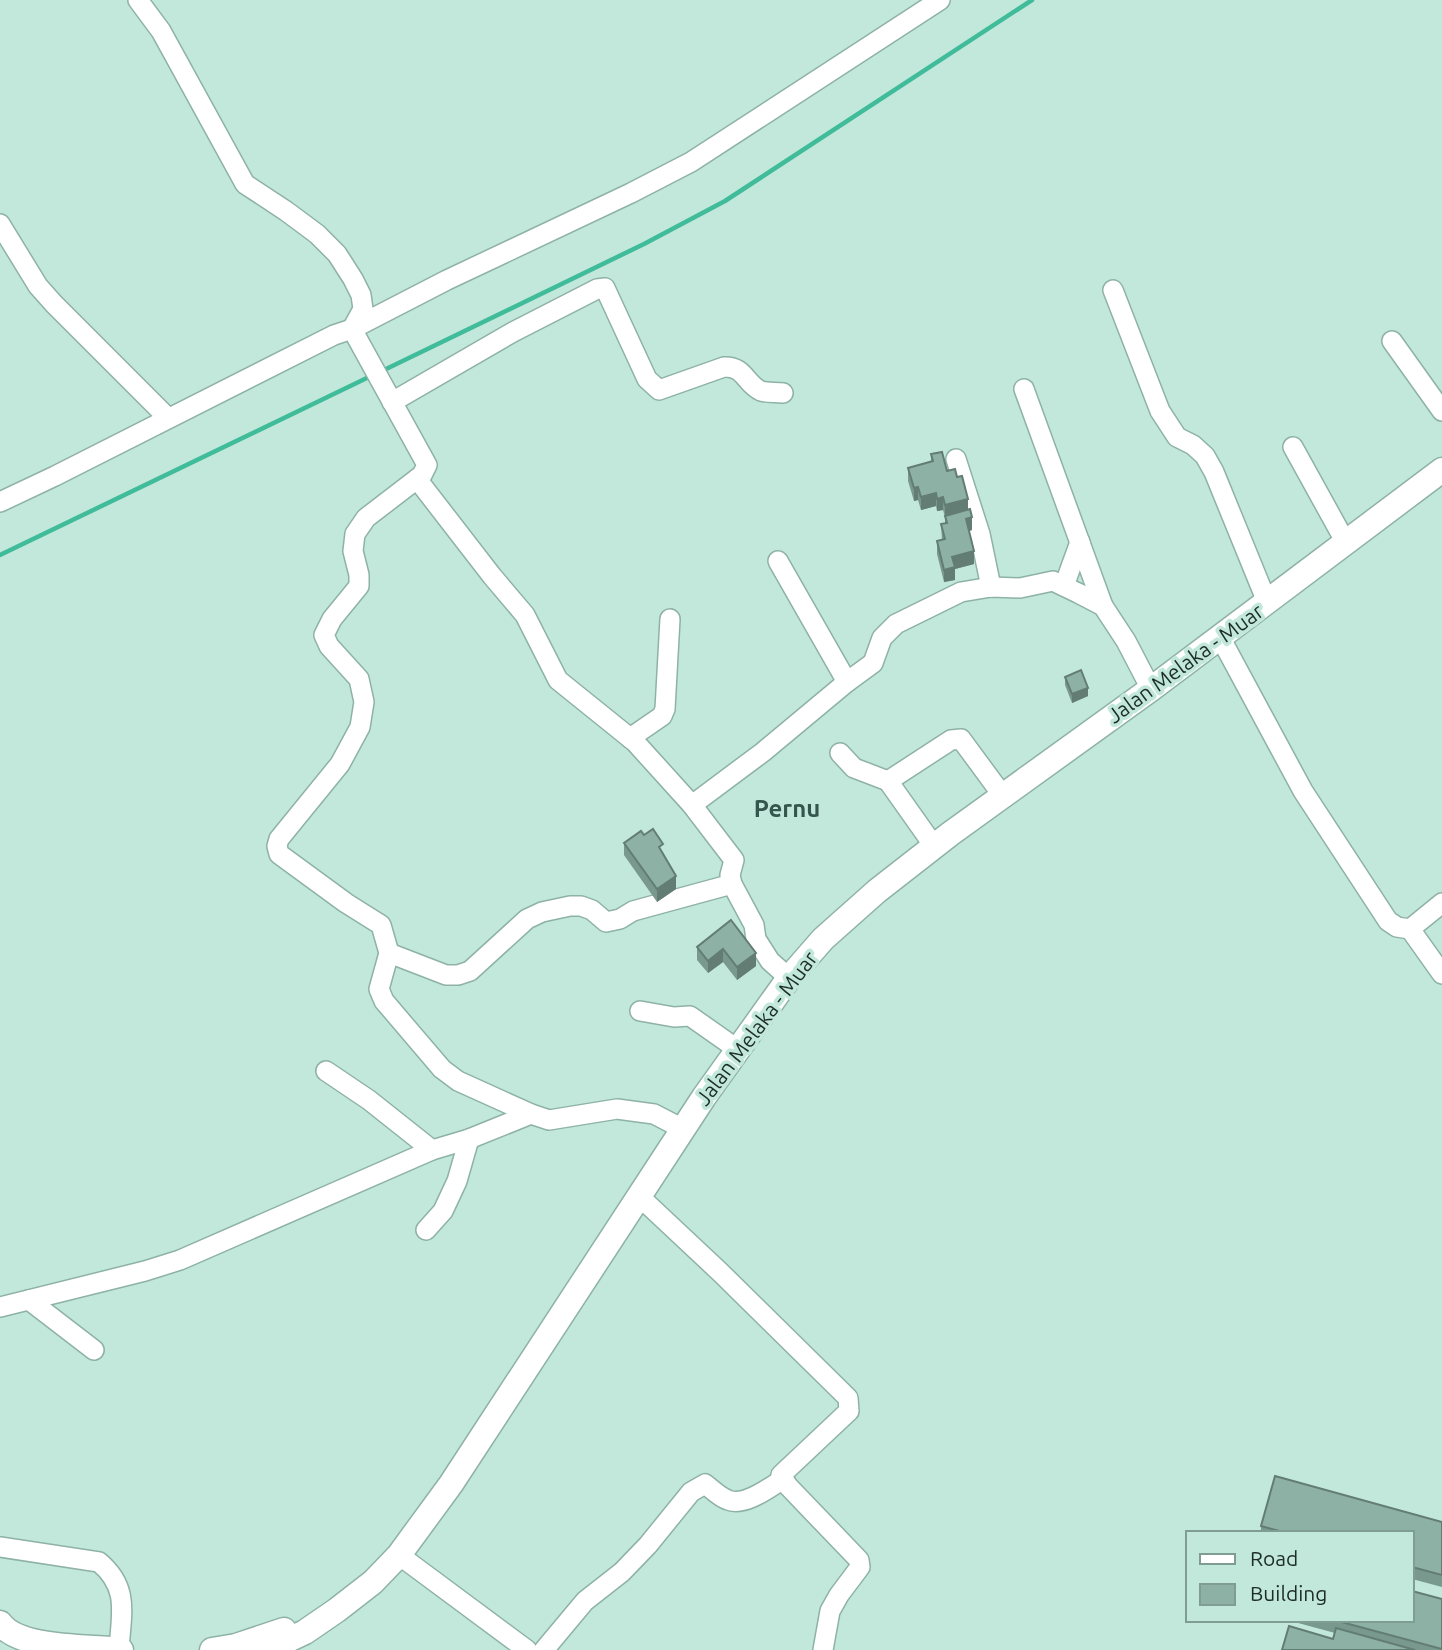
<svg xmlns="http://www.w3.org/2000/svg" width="1442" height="1650" viewBox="0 0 1442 1650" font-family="Ubuntu,sans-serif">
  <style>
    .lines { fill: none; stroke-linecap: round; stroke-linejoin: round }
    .stream { stroke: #40bc9b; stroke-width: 4.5 }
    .minor-casing { stroke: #8eb2a5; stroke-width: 22 }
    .major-casing { stroke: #8eb2a5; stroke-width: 27 }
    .minor { stroke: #fff; stroke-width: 19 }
    .major { stroke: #fff; stroke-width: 24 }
    .wall { fill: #79998e }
    .shaded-wall { fill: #637d74 }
    .building { fill: #8db2a5; stroke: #637d74; stroke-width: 2 }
    .labels { text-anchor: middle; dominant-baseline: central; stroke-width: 7; stroke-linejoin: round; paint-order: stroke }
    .street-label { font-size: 21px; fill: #1d2c27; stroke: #c2e8db }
    .quarter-label { font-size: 24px; font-weight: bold; fill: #35564c; stroke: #c2e8db }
  </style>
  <rect width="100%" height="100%" fill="#c2e8db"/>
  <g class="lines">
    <g class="stream">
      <path d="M382 371 644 244 725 201 1032 0"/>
      <path d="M0 555 371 376"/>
    </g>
    <defs>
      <g id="minor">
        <path d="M138 0 161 31 245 184 286 211 317 234 337 254 353 279 361 295 363 309 352 329"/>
        <path d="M0 224 38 286 54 304 168 418"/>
        <path d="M1113 290 1160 411 1177 437 1193 445 1205 456 1214 472 1267 602"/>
        <path d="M352 329 427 465 422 475 366 518 355 534 353 551 359 575V586L332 619 324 635 329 646 359 679 364 702 360 727 340 764 279 839 277 846 279 854 346 903 381 925 389 953 379 989 384 1001 442 1069 458 1081 531 1114 549 1120 617 1109 654 1114 683 1129"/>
        <path d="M1392 341 1442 411"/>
        <path d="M1024 389 1103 606"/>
        <path d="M392 402 513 332 597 289 605 288 647 379 659 390 724 367C745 366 745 384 761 391 767 393 776 392 783 393"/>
        <path d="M1293 447 1346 543"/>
        <path d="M956 459 980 534 991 587"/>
        <path d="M417 479 492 576 525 615 558 680 635 742 692 805 734 860 730 875 732 884 754 925 756 939 770 961 789 978"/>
        <path d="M0 502 55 476 334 335 352 329 447 280 631 193 691 162 940 0"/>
        <path d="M778 561 847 682"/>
        <path d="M1064 586 1080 542"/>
        <path d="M1220 637 1303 791 1388 921 1397 927 1410 929 1442 903"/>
        <path d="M630 738 662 716 665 709 670 619"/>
        <path d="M840 753 854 768 888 781"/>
        <path d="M692 805 763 752 847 682 873 663 882 638 896 624 961 592 991 587 1020 588 1053 581 1078 593 1103 606 1126 641 1151 689"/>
        <path d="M934 846 888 781 951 740 961 739 1003 796"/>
        <path d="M1410 929 1442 974"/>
        <path d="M389 953 446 975H458L470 971 527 919 542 912 570 906H581L592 910 606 922 620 919 633 911 732 884"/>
        <path d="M640 1011 674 1017 690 1016 737 1049"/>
        <path d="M326 1071 369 1100 432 1150"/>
        <path d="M640 1197 721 1273 848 1398 849 1411 781 1475 788 1486 859 1560 860 1567 839 1595 830 1611 823 1650"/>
        <path d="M426 1230 443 1211 457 1181 469 1139"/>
        <path d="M29 1300 94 1350"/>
        <path d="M0 1307 145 1271 180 1260 432 1150 469 1139 531 1114"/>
        <path d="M0 1547 99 1562C130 1588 121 1614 119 1650"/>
        <path d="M399 1555 527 1650"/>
        <path d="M544 1650 585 1601 622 1572 648 1545 691 1492 705 1484C712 1489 719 1497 728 1500 744 1507 769 1488 783 1479"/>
      </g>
      <g id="major">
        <path d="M0 1623C19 1650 90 1646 121 1650"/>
        <path d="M212 1650 236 1646 284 1630"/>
        <path d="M267 1650 305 1632 337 1610 373 1582 399 1555 451 1484 704 1097 789 978 823 939 877 891 950 834 1151 689 1442 470"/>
      </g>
    </defs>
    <use href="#minor" class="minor-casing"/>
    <use href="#major" class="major-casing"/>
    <use href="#minor" class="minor"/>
    <use href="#major" class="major"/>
  </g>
  <g class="wall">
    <path d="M931 454 947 471 968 510 972 530 969 531 974 564 955 569V580L944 582 937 554V541L942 540 941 524 945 523V517L943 510 937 511 936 506 921 510 918 500 914 501 908 481V468L931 462Z"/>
    <path d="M1065 677 1088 696 1072 703 1065 685Z"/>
    <path d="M644 835 663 853 676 889 657 902 624 855V843Z"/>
    <path d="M731 920 756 966 737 980 723 962 708 973 697 960V947Z"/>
    <path d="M1442 1522V1587L1412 1579V1533H1261V1526Z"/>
    <path d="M1442 1599V1650H1282L1333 1639 1335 1633 1287 1620H1412Z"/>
  </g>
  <g class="shaded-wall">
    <path d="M918 487V500L914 501V488Z"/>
    <path d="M936 493V506L921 510V497Z"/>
    <path d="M943 497V510L937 511V499Z"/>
    <path d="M968 499V512L945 518V505Z"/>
    <path d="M972 517V530L966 532V519Z"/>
    <path d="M974 551V564L955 569V580L944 582V570L952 557Z"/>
    <path d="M1088 688V696L1072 703V694Z"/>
    <path d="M676 876V889L657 902V889Z"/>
    <path d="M723 949V962L708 973V961Z"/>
    <path d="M756 953V966L737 980V967Z"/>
  </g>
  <g class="building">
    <path d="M942 452 947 471 955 469 957 477 962 476 968 499 945 505 943 497 937 499 936 493 921 497 918 487 914 488 908 468 933 461 931 454Z"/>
    <path d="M970 509 972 517 966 519 974 551 952 557 955 567 944 570 937 541 945 539 941 524 947 523 945 516Z"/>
    <path d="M1081 670 1088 688 1072 694 1065 677Z"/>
    <path d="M653 829 663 844 659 847 676 876 657 889 624 843 641 831 644 835Z"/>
    <path d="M731 920 756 953 737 967 723 949 708 961 697 947Z"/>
    <path d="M1275 1476 1442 1522V1575L1412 1567V1533H1287L1261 1526Z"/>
    <path d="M1412 1591 1442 1599V1649L1334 1620H1412Z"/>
    <path d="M1289 1626 1333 1639 1336 1628 1415 1650H1282Z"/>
  </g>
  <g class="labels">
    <g class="street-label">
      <text transform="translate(1185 663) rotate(-36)">Jalan Melaka - Muar</text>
      <text transform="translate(756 1028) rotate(-53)">Jalan Melaka - Muar</text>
    </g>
    <g class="quarter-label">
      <text x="787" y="808">Pernu</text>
    </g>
  </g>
  <rect x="1186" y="1531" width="228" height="91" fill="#c2e8db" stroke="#809d93" stroke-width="2"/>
  <rect x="1200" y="1554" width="35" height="10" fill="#ffffff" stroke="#809d93" stroke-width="2"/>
  <text x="1250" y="1566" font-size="21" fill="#1d2c27">Road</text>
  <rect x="1200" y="1584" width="35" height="21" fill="#8db2a5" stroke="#809d93" stroke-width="2"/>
  <text x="1250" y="1601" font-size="21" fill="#1d2c27">Building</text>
</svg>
